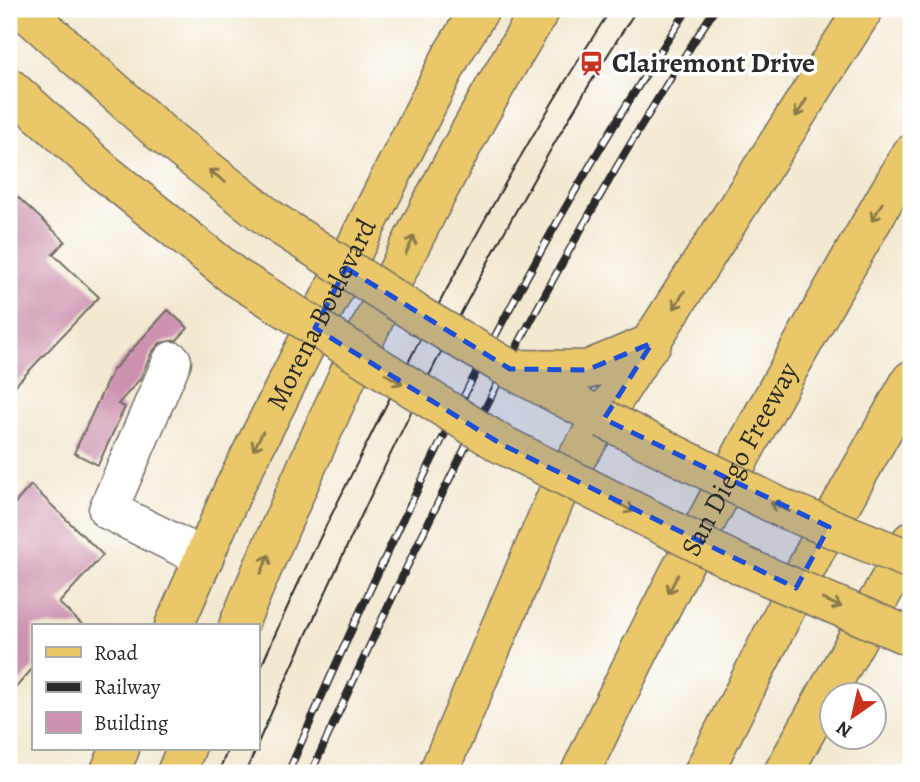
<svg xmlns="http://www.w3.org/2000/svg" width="920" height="782" viewBox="0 0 920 782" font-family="Alegreya,serif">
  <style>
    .building { fill: #cc92ae }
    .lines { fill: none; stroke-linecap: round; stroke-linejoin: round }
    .minor-casing { stroke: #716d65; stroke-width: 41 }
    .major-casing { stroke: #716d65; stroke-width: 41 }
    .highway-casing { stroke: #716d65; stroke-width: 41 }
    .minor { stroke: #fff; stroke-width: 38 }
    .major { stroke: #eac769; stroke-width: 38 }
    .highway { stroke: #eac769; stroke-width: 38 }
    .tram { stroke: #2b2b2b; stroke-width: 2 }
    .rail-casing { stroke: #2b2b2b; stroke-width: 8 }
    .rail { stroke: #fff; stroke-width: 5; stroke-dasharray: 16; stroke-linecap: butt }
    .major-bridge-casing { stroke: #716d65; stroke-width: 41; stroke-linecap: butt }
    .major-bridge { stroke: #eac769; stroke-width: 38 }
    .oneway { stroke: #8a794a }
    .marked { fill: #1d4ed8; fill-opacity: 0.2; stroke: #1d4ed8; stroke-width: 5; stroke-dasharray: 14 9; stroke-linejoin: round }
    .labels { text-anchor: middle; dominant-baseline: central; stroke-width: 7; stroke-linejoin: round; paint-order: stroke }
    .poi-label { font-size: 28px; font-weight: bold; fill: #2b2b2b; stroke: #fff; text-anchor: start }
    .street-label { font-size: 28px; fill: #2b2b2b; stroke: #fff }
  </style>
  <rect width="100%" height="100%" fill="#fff"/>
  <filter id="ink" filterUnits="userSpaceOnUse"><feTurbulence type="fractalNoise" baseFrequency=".0143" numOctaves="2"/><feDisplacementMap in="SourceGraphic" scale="14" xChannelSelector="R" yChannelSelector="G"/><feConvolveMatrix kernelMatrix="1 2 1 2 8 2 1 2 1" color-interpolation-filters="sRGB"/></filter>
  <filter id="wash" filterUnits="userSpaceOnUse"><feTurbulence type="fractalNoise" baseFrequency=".00686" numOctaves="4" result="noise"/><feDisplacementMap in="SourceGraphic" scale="28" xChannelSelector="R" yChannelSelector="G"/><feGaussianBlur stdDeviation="1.57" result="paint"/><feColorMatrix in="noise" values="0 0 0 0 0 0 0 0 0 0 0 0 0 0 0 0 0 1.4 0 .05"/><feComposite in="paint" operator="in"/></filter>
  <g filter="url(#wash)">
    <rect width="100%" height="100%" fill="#f3e8d0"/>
    <g id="blocks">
      <g class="building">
        <path d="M9 189 65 241 53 254 99 297 9 392Z"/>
        <path d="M168 310 188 328 177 340 160 343 152 352 140 379 118 404 125 407 98 465 74 453 112 371Z"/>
        <path d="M31 485 103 555 59 603 84 626H33V668L9 695V510Z"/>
      </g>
    </g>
  </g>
  <g filter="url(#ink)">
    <use href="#blocks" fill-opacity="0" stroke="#716d65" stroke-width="2"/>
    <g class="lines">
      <defs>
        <path id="minor" d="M172 361 108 510 204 558"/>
        <g id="major">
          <path d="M23 9 161 133 270 219"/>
          <path d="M9 87 104 172 234 276"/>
          <path d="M510 369 604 419"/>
          <path id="s1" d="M174 626 234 488 453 53 480 9"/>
          <path d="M238 626C327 415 421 204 541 9"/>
          <path d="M109 773 120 749"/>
          <path d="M176 773 186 749"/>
        </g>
        <g id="highway">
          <path d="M510 369 587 370 652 343"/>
          <path d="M438 773 565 476 864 9"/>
          <path id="s2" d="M580 773C680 561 793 356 911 154"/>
          <path d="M703 773 815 551 911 380"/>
          <path d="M783 773 911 541"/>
        </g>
      </defs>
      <use href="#minor" class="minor-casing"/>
      <use href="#major" class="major-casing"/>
      <use href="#highway" class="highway-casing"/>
      <use href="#minor" class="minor"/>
      <use href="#major" class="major"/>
      <use href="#highway" class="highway"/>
      <g class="tram">
        <path d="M257 677C293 589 337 504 379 419 451 278 525 141 611 9"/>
        <path d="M257 745C369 492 486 241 637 9"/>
        <path d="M218 773 228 749"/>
        <path d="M245 773 256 749"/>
      </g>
      <defs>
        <g id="rail">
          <path d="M288 773C402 510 529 248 688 9"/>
          <path d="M311 773C430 511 556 250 715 9"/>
        </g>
      </defs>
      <use href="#rail" class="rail-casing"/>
      <use href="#rail" class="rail"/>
      <defs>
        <g id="major-bridge">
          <path d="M270 219 420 316 510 369"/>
          <path d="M234 276 501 444 743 566 911 637"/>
          <path d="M604 419 784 509 911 560"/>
        </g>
      </defs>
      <use href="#major-bridge" class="major-bridge-casing"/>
      <use href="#major-bridge" class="major-bridge"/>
    </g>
    <defs><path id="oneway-shaft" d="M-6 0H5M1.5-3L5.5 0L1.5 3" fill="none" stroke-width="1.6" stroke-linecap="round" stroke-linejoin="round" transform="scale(1.75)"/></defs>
    <g class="oneway">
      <use href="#oneway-shaft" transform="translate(801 108) rotate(122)"/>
      <use href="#oneway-shaft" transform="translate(217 176) rotate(-142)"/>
      <use href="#oneway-shaft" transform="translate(877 212) rotate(120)"/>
      <use href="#oneway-shaft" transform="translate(410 245) rotate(-65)"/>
      <use href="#oneway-shaft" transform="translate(679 300) rotate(122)"/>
      <use href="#oneway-shaft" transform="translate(394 379) rotate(31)"/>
      <use href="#oneway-shaft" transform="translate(258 441) rotate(117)"/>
      <use href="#oneway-shaft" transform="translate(625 507) rotate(27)"/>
      <use href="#oneway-shaft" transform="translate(780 507) rotate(-155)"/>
      <use href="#oneway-shaft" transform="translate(265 564) rotate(-67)"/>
      <use href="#oneway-shaft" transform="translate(673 584) rotate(118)"/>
      <use href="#oneway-shaft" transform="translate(832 603) rotate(23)"/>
    </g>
  </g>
  <path class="marked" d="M346 268 510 369 587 370 652 343 604 419 829 527 796 588 501 444 315 328Z"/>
  <defs>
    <symbol id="station-bare" viewBox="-9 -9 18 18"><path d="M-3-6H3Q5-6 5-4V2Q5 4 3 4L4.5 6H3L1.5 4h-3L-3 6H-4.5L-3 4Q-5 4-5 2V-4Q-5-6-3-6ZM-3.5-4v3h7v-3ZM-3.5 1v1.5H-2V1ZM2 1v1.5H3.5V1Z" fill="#c8321e" stroke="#fff" stroke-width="2.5" paint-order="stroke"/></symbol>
  </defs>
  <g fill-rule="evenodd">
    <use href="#station-bare" x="574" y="46" width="35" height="35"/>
  </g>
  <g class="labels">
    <g class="poi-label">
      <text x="612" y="63">Clairemont Drive</text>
    </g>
    <g class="street-label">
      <text stroke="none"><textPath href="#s1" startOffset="345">Morena Boulevard</textPath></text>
      <text stroke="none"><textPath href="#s2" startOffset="352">San Diego Freeway</textPath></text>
    </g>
  </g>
  <rect width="920" height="782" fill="none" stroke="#fff" stroke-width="35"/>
  <rect x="32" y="624" width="228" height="126" fill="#ffffff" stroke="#aaaaaa" stroke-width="2"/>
  <rect x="46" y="647" width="35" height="10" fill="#eac769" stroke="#aaaaaa" stroke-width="2"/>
  <text x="94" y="660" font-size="21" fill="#2b2b2b">Road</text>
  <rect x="46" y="682" width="35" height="10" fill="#2b2b2b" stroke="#aaaaaa" stroke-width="2"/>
  <text x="94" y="694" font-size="21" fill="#2b2b2b">Railway</text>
  <rect x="46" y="712" width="35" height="21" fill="#cc92ae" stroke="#aaaaaa" stroke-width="2"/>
  <text x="94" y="730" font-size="21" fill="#2b2b2b">Building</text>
  <g transform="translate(853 716) rotate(214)"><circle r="33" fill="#ffffff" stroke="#aaaaaa" stroke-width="2"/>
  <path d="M0-5L12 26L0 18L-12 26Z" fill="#c8321e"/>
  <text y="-10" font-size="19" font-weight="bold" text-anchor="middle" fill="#2b2b2b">N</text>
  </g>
</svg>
